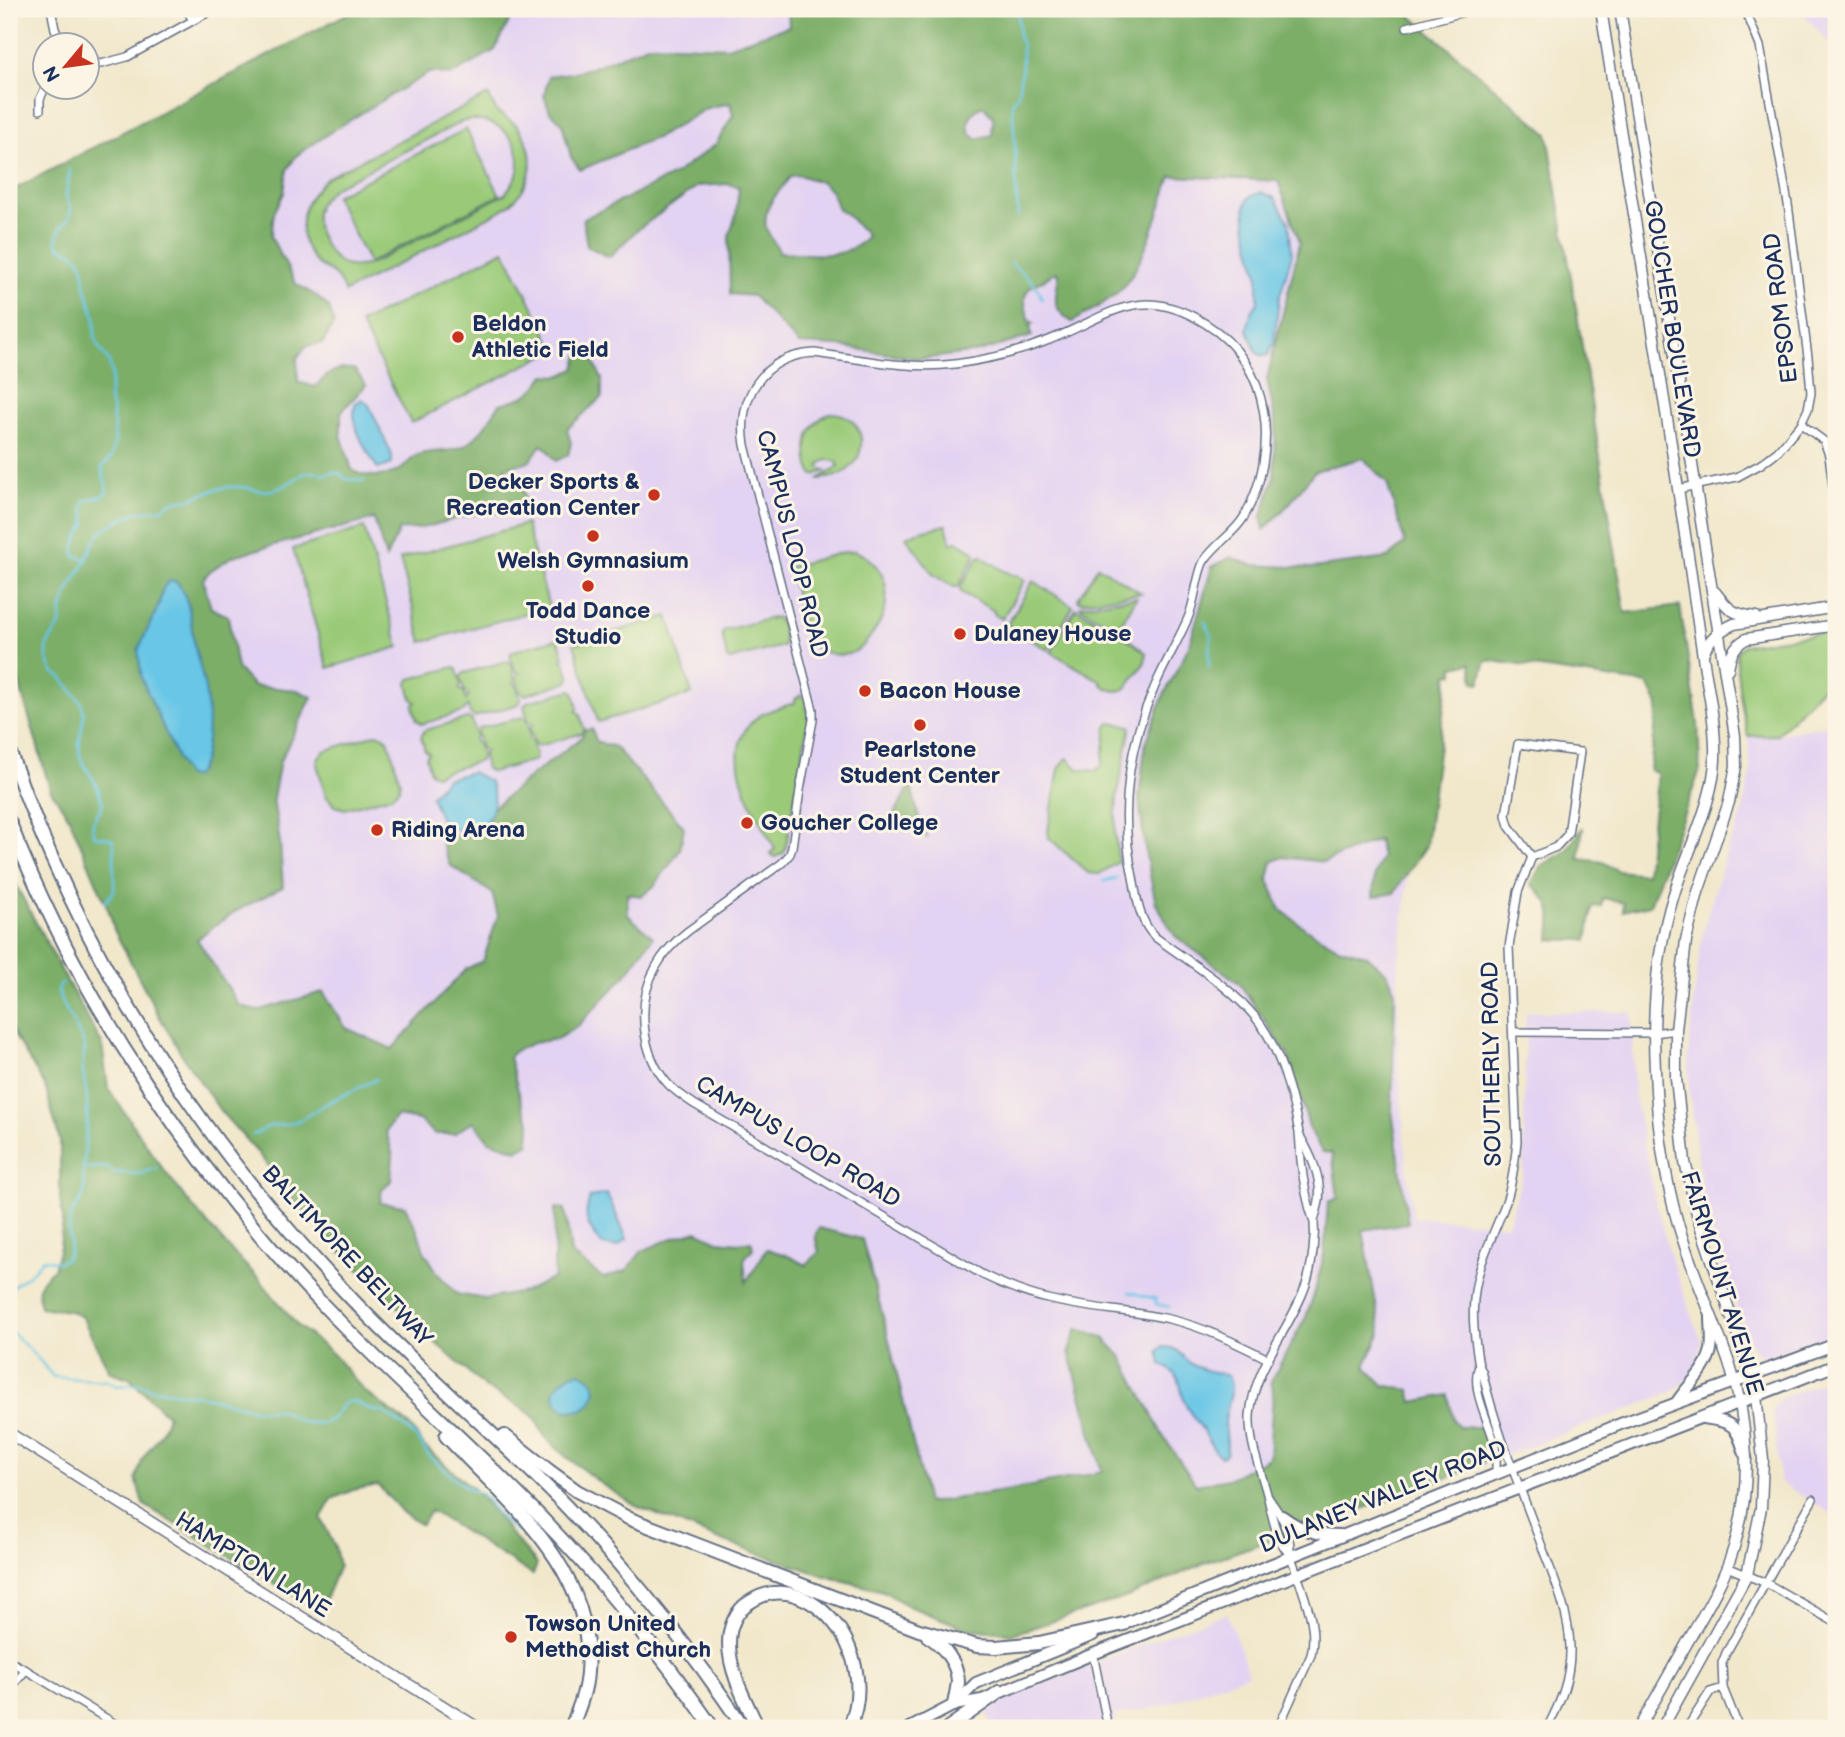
<svg xmlns="http://www.w3.org/2000/svg" width="1845" height="1737" viewBox="0 0 1845 1737" font-family="'Balsamiq Sans',sans-serif">
  <style>
    .built { fill: #e3d3f2 }
    .green { fill: #9aca78; stroke: #5a7c6b; stroke-width: 2; fill-rule: evenodd }
    .forest { fill: #7bae68; stroke: #4b6e63; stroke-width: 2; fill-rule: evenodd }
    .water { fill: #68c6e6; stroke: #427aa2; stroke-width: 2 }
    .lines { fill: none; stroke-linecap: round; stroke-linejoin: round }
    .stream { stroke: #68c6e6; stroke-width: 2.5 }
    .street-casing { stroke: #667084; stroke-width: 10 }
    .secondary-casing { stroke: #667084; stroke-width: 13 }
    .primary-casing { stroke: #667084; stroke-width: 14 }
    .highway-casing { stroke: #667084; stroke-width: 16 }
    .street { stroke: #fff; stroke-width: 7 }
    .secondary { stroke: #fff; stroke-width: 10 }
    .primary { stroke: #fff; stroke-width: 10 }
    .highway { stroke: #fff; stroke-width: 12 }
    .poi-dot { fill: #c8321e; stroke: #fcf5e5; stroke-width: 2.5 }
    .labels { text-anchor: middle; dominant-baseline: central; stroke-width: 6; stroke-linejoin: round; paint-order: stroke }
    .street-label { font-size: 23px; fill: #1b2f5e; stroke: #fcf5e5 }
    .poi-label { font-size: 23px; font-weight: bold; fill: #1b2f5e; stroke: #fcf5e5; text-anchor: start }
  </style>
  <rect width="100%" height="100%" fill="#fcf5e5"/>
  <filter id="ink" filterUnits="userSpaceOnUse"><feTurbulence type="fractalNoise" baseFrequency=".0143" numOctaves="2"/><feDisplacementMap in="SourceGraphic" scale="14" xChannelSelector="R" yChannelSelector="G"/><feConvolveMatrix kernelMatrix="1 2 1 2 8 2 1 2 1" color-interpolation-filters="sRGB"/></filter>
  <filter id="wash" filterUnits="userSpaceOnUse"><feTurbulence type="fractalNoise" baseFrequency=".00686" numOctaves="4" result="noise"/><feDisplacementMap in="SourceGraphic" scale="28" xChannelSelector="R" yChannelSelector="G"/><feGaussianBlur stdDeviation="1.57" result="paint"/><feColorMatrix in="noise" values="0 0 0 0 0 0 0 0 0 0 0 0 0 0 0 0 0 1.4 0 .05"/><feComposite in="paint" operator="in"/></filter>
  <g filter="url(#wash)">
    <rect width="100%" height="100%" fill="#f1e8cc"/>
    <g class="built">
      <path d="M356 9H1403L1548 134 1440 664 1409 868 1398 969 1399 1065 1406 1160 1414 1217 1508 1225 1523 1175 1526 1012H1632L1634 1093 1656 1204 1669 1251 1702 1343 1694 1371 1686 1380 1672 1392 1414 1491 1207 1562 1130 1596 622 1489 173 1017 9 192Z"/>
      <path d="M1799 9H1836V74L1831 45Z"/>
      <path d="M1831 724 1836 725V1333L1766 1358 1761 1357 1752 1346 1719 1260 1707 1219 1701 1183 1690 1096 1688 1061 1694 998 1701 944 1707 916 1727 851 1741 818 1751 772 1748 736 1777 735Z"/>
      <path d="M1836 1377V1517L1780 1482 1773 1409 1779 1399Z"/>
      <path d="M1227 1613 1249 1674 1158 1707 1114 1715 1115 1723 1100 1724 1083 1728H994L986 1713 1019 1693 1127 1650Z"/>
    </g>
    <g class="green">
      <path d="M488 95C491 100 493 106 496 110 501 117 512 119 517 126 542 157 531 192 500 211L345 292C342 286 339 278 333 274 327 269 320 267 315 261 291 231 302 200 328 177ZM470 120C501 118 526 144 517 175 514 182 509 188 505 194L371 264C363 266 353 268 344 265 329 258 314 230 316 213 318 202 327 194 335 187L461 122Z"/>
      <path d="M466 129 500 195 369 263 335 196Z"/>
      <path d="M504 250 555 350 411 423 360 323Z"/>
      <path d="M830 413C872 412 875 478 818 479L834 470 838 466V463C831 459 826 459 820 464L819 467 826 471 814 475 812 474C802 450 806 424 830 413Z"/>
      <path d="M526 524 549 607 422 642 400 559Z"/>
      <path d="M946 525 951 543 957 541 975 552V556L958 587H954L934 575 906 537 917 532Z"/>
      <path d="M364 528 399 647 328 668 293 549Z"/>
      <path d="M856 551C860 554 866 556 870 560 893 580 890 610 873 633 869 638 864 646 859 649 842 661 817 653 806 638L789 567 844 552Z"/>
      <path d="M981 556 1004 571 1015 576 1017 575 1025 580 1002 619 994 614V611L961 592 960 588 978 558Z"/>
      <path d="M1098 566 1141 593 1082 602 1078 600 1079 597Z"/>
      <path d="M1033 581 1073 606 1048 650 1007 625Z"/>
      <path d="M1137 597 1118 629 1080 607V606Z"/>
      <path d="M1076 608 1132 642 1146 653 1145 662 1126 688C1118 694 1109 690 1101 684L1102 682 1051 652Z"/>
      <path d="M668 616 692 694 598 722 574 644Z"/>
      <path d="M776 617C782 623 785 639 783 646L730 660 727 657 722 634 724 630Z"/>
      <path d="M1826 632 1836 644V673L1777 735 1748 736C1742 710 1736 677 1737 651L1744 645Z"/>
      <path d="M556 639 559 641 564 657 562 660 565 663 570 678 568 682 525 695 520 691 516 677 519 673 515 670 510 655 513 651Z"/>
      <path d="M507 661 511 663 515 679 513 682 516 685 521 700 519 704 475 717 470 714 468 706 463 712 422 724 417 720 413 706 416 702 412 699 408 684 410 679 454 667 457 669 461 685 459 689 463 691 466 700 469 695 465 692 460 677 464 673Z"/>
      <path d="M571 690 574 692 578 708 576 711 580 714 584 729 582 733 539 746 534 743 530 728 533 724 528 721 524 706 527 702Z"/>
      <path d="M802 695 805 699 809 717 787 842 784 853 775 857 770 853 775 849C757 814 715 754 755 719 766 710 782 707 795 703V699Z"/>
      <path d="M523 717 526 719 530 735 528 738 532 741 536 756 535 760 492 772 486 769 483 754 486 751 481 748 477 733 479 728Z"/>
      <path d="M468 718 472 720 476 736 474 740C479 744 483 755 480 761L435 775 430 772 426 757 429 753 425 751 421 736 425 730Z"/>
      <path d="M1110 723 1131 726 1117 796 1115 831 1118 862 1099 874 1088 873 1049 838 1048 830 1059 769 1067 758 1078 769 1096 771 1102 765 1107 727Z"/>
      <path d="M376 734 384 736 389 742 400 781 399 789 391 796 345 809 335 806 326 796 317 764 318 758 324 751Z"/>
    </g>
    <g class="forest">
      <path d="M356 9H515L495 50 452 75 431 72 398 91 332 131 296 156 287 170 284 193 274 213 271 237 296 284 315 295 329 307 334 323 323 343 306 346 297 358 298 382 315 387C329 373 334 367 354 369L366 385 341 412V435L352 470C367 479 390 478 404 467 409 462 414 455 421 454 435 450 452 453 464 446 481 436 489 419 500 404 523 398 532 396 545 375L560 376 575 369 579 355 591 356 602 379V397L567 429 571 443 568 455 556 461 547 449 541 445 530 461 505 468 508 474 522 482 526 504 510 514C474 508 455 521 421 528 414 529 406 529 399 530L386 558 374 519 233 556 210 571 203 579 211 608 228 616 237 668 253 686 297 690 312 697 280 761 273 798 280 843 283 887 236 911 197 939 239 1005 257 1011 323 992 346 1028 392 1049 466 969 483 961 498 916 492 893 450 865 440 838 475 833 487 822 493 808 531 776 581 738 585 730 592 729 597 742 615 747 684 827 680 850 654 886 642 896 627 894 628 915 653 937 624 977 578 1026 557 1039 533 1043 516 1050 509 1057 523 1108 530 1121 529 1144 517 1150 489 1141 473 1121 454 1134H435L419 1120 396 1116 386 1131 393 1156 391 1181 382 1189 380 1203 405 1206 418 1232 424 1251 439 1275 457 1294 485 1299 524 1292 554 1278 555 1208 565 1209 571 1254 603 1278 626 1271 642 1251 670 1239 697 1231 718 1241 738 1243 751 1241 753 1248 744 1259 746 1282 767 1249 786 1255 806 1265 819 1252 815 1236 819 1228 862 1239 887 1332 927 1503 1011 1490 1102 1472 1069 1351 1077 1329 1103 1337 1122 1357 1163 1436 1196 1485 1228 1479 1269 1458 1273 1391 1271 1381 1306 1317 1315 1291 1324 1255 1328 1202 1338 1198 1332 1153 1322 1152 1310 1130 1288 1055 1239 983 1175 936 1156 904 1146 856 1139 798 1145 746 1162 699 1189 646 1212 567 1231 557 1252 565 1312 568 1388 558 1405 543 1387 483 1363 458 1315 471 1289 504 1264 530 1262 516 1274 479 1276 425 1267 379 1300 242 1278 181 1171 176C1160 207 1144 266 1121 289 1107 303 1089 312 1072 322 1048 306 1057 297 1059 273H1053C1047 279 1041 281 1034 285 1019 294 1026 307 1029 321L1034 323 1030 326 1032 336 979 352 920 359 838 346 799 344 753 296 730 294 729 237 736 215 739 187 728 184 698 186 637 230 609 257 587 246 583 219 674 175 716 144 733 115 730 103 707 108 660 136 580 170 571 157 562 123 550 112 544 96 549 76 571 73 591 68 650 44 727 47 789 26 788 9H1403L1548 134 1625 613 1680 606 1698 723 1700 770 1650 905 1623 911 1624 903 1603 898 1601 907 1593 906 1587 940H1550C1552 909 1555 905 1531 884L1541 866 1566 851 1583 827 1579 859 1603 862 1618 871 1646 874 1658 774 1650 770 1658 705 1648 684 1486 660 1480 683 1474 682 1471 663 1454 667V674L1448 675 1426 846 1394 893 1373 897 1375 873 1382 857 1378 840 1324 862 1283 857 1272 862 1268 879 1281 910 1306 929 1338 947 1366 955 1388 974 1395 992 1392 1110 1408 1223 1363 1230 1381 1332 1365 1366 1383 1385 1410 1390 1413 1402 1448 1395 1454 1421 1460 1427H1482L1491 1453 1482 1464 1414 1491 1207 1562 1130 1596 1013 1634 965 1628 908 1606 883 1591 825 1576 725 1542 638 1507 607 1488 565 1456 545 1437 534 1417 521 1407 486 1388 437 1344 346 1257 297 1204 257 1152 221 1112 184 1058 159 1016 114 930 110 914 69 817 50 789 9 648V192ZM983 106 993 117 992 135 976 139C962 128 969 112 983 106ZM794 175 802 176 823 183 831 191 838 209 848 215 857 226 863 230 867 236C846 263 809 253 780 252 776 245 768 235 766 227 762 207 779 192 790 177Z"/>
      <path d="M911 785 918 815 927 837 893 816Z"/>
      <path d="M9 872 68 983 102 1044 108 1088 161 1166 187 1200 227 1246 259 1279 296 1324 334 1355 364 1391 409 1425 425 1447 479 1494 510 1533 537 1564 533 1575 431 1511 421 1525 403 1513 378 1485 353 1490 332 1499 321 1518 335 1547 339 1566 320 1611 143 1504 136 1478 143 1458 161 1433 168 1416 129 1378 110 1372 82 1317 70 1311 40 1307C36 1287 38 1281 54 1269L60 1246 63 1219 60 1199V1141L45 1086 14 1035 9 1021Z"/>
    </g>
    <g class="water">
      <path d="M1261 192 1275 198 1289 222 1292 254 1279 299 1274 342 1268 355 1263 356 1257 353 1247 329 1251 314 1258 302V275L1247 232 1245 207 1249 197Z"/>
      <path d="M362 399 369 405 392 455V464L378 469C366 449 350 427 355 404Z"/>
      <path d="M169 581 177 582C192 602 190 624 195 648 199 664 204 680 206 695 209 714 210 767 193 777L187 776 182 769 142 680 138 650 159 605 163 588Z"/>
      <path d="M472 772 490 782C499 805 492 818 475 833L465 834 442 822 431 796 446 779Z"/>
      <path d="M607 1194 627 1239 617 1247 602 1245C588 1227 582 1219 590 1197Z"/>
      <path d="M1162 1347C1181 1347 1178 1354 1190 1363 1202 1372 1215 1371 1228 1376 1236 1391 1226 1405 1225 1421 1225 1433 1229 1444 1226 1455L1221 1457C1211 1449 1209 1439 1202 1429 1197 1421 1190 1414 1186 1405 1176 1383 1187 1380 1161 1364L1158 1351Z"/>
      <path d="M580 1372C600 1381 601 1397 582 1410L566 1411 557 1403 554 1393C559 1381 567 1374 580 1372Z"/>
    </g>
    <g class="lines">
      <g class="stream">
        <path d="M70 169 66 196 71 210 68 220 61 227 57 236V243L60 247 73 253 79 258 83 267 86 290 95 317V336L98 346 109 362 112 374 109 399 112 407 115 441 111 458 102 467C103 476 106 483 107 492L102 496 86 500 82 509 85 514 86 524C79 534 74 543 74 556L87 559 68 591 62 609 60 625 47 645V659L53 672 61 677 81 702 84 715 79 744 80 757 97 786 103 804C97 815 88 824 95 836L109 838 113 841 114 847V891L105 902"/>
        <path d="M1018 216C1015 178 1016 141 1012 104L1018 94 1022 66V45L1019 38 1018 9"/>
        <path d="M1011 262C1022 275 1037 281 1042 299"/>
        <path d="M87 558 94 541 103 530 116 522 137 512 161 509 171 502 189 499 217 489 227 487H243L262 491 274 490 284 486 305 473 316 472 324 475 333 472 341 474 346 479 364 481"/>
        <path d="M1205 622 1211 634 1209 652V667"/>
        <path d="M1104 881 1117 878"/>
        <path d="M253 1135 270 1126 287 1124 300 1120 327 1103 377 1079"/>
        <path d="M84 1168 106 1167 114 1172 139 1174 157 1168"/>
        <path d="M9 1289 30 1274 43 1259 59 1262C64 1259 65 1260 68 1255 73 1245 67 1231 70 1220 74 1201 89 1203 83 1178L87 1118V1098L82 1066 85 1049 83 1041 60 998 58 988 63 983"/>
        <path d="M1129 1292 1156 1299V1304L1169 1307"/>
        <path d="M9 1329 43 1364 48 1371 54 1377 108 1381 116 1386 140 1384 152 1389 210 1397 255 1410H281L302 1422 313 1423H323L332 1419 344 1403 353 1401 374 1411H382L405 1427 418 1439 430 1457 457 1480 471 1490 481 1493 503 1520 516 1531 521 1532"/>
      </g>
    </g>
  </g>
  <g filter="url(#ink)">
    <g class="lines">
      <defs>
        <g id="street">
          <path d="M51 9 55 29 64 46"/>
          <path d="M186 9 193 20"/>
          <path d="M1407 27 1475 9"/>
          <path d="M88 62 101 64 127 57 214 9"/>
          <path d="M40 110V99L46 86"/>
          <path d="M1801 424 1824 441 1829 455 1836 510"/>
          <path d="M1678 489 1737 477 1761 464 1778 451 1801 424 1808 409 1811 393 1808 357 1788 204 1760 46 1745 9"/>
          <path d="M1532 857 1509 826 1506 815 1518 744 1580 752 1568 834 1556 847 1532 857 1518 892 1509 947 1517 1141C1515 1161 1513 1180 1507 1199 1496 1230 1480 1258 1475 1291 1471 1316 1475 1341 1479 1366L1482 1371C1496 1431 1520 1487 1541 1544 1553 1577 1569 1611 1570 1647 1571 1677 1561 1702 1547 1728"/>
          <path d="M1513 1032 1654 1033 1676 1030"/>
          <path d="M1268 1359C1236 1343 1204 1327 1169 1319 1129 1310 1087 1309 1048 1299 1025 1294 1004 1285 983 1275L694 1104C685 1098 676 1092 668 1084 641 1054 636 1002 656 967 664 952 675 941 688 931L782 863 790 854 792 847 800 790 813 720V710L745 445C737 397 763 356 814 353 860 359 908 370 955 364 984 360 1016 353 1044 342 1107 319 1137 280 1206 324 1273 365 1280 453 1244 517 1234 534 1215 544 1204 561 1197 573 1195 602 1188 618 1178 641 1165 663 1155 686 1128 746 1119 813 1133 877 1137 899 1139 921 1155 937 1189 962 1229 985 1256 1018 1279 1046 1293 1097 1299 1133 1300 1141 1300 1151 1301 1160 1303 1181 1307 1202 1314 1222"/>
          <path d="M1479 1366C1470 1387 1488 1420 1494 1441 1497 1452 1496 1463 1496 1474"/>
          <path d="M1268 1497C1283 1518 1291 1529 1290 1556"/>
          <path d="M1727 1567 1766 1583 1836 1623"/>
          <path d="M1093 1654 1108 1728"/>
          <path d="M9 1661 26 1670 122 1728"/>
          <path d="M9 1686 13 1685 26 1670"/>
          <path d="M1723 1688 1739 1728"/>
          <path d="M1278 1728 1311 1655C1317 1630 1308 1607 1300 1583 1297 1575 1295 1566 1291 1558 1288 1551 1282 1546 1280 1540 1273 1525 1271 1510 1267 1494 1260 1468 1249 1443 1250 1416 1253 1371 1285 1335 1302 1295 1310 1277 1313 1257 1314 1238 1315 1232 1314 1227 1314 1222 1315 1215 1318 1208 1319 1201 1322 1178 1311 1155 1300 1136"/>
          <path d="M1687 1728 1710 1692 1723 1688 1722 1663 1726 1653 1813 1499"/>
        </g>
        <g id="secondary">
          <path d="M1601 9C1628 182 1658 355 1684 528 1691 575 1698 623 1705 670 1710 699 1716 729 1715 758 1715 798 1686 855 1674 894 1656 951 1652 1011 1655 1070 1657 1130 1666 1190 1685 1246 1698 1285 1715 1323 1729 1363 1749 1421 1752 1487 1734 1547 1724 1581 1705 1612 1687 1643 1671 1671 1655 1700 1639 1728"/>
          <path d="M1620 9 1735 736 1736 766 1729 802 1698 892 1686 940 1676 1030V1078L1685 1162 1699 1222 1746 1359 1756 1396 1763 1459 1761 1508 1747 1575 1662 1728"/>
          <path d="M1715 592C1729 610 1732 614 1756 617"/>
          <path d="M1703 654C1709 638 1719 631 1734 624L1836 607"/>
          <path d="M1728 669C1730 655 1734 646 1746 639L1836 625"/>
          <path d="M9 1433 478 1728"/>
        </g>
        <g id="primary">
          <path d="M1677 1402C1688 1385 1706 1371 1711 1350 1713 1340 1711 1328 1711 1317"/>
          <path d="M1703 1418C1737 1422 1736 1427 1746 1457"/>
          <path d="M1282 1516C1301 1530 1316 1535 1340 1535"/>
          <path d="M1118 1626 1623 1423 1836 1344"/>
          <path d="M954 1705 982 1700 1093 1654 1836 1365"/>
          <path d="M910 1728 954 1705 976 1683 1093 1635"/>
        </g>
        <g id="highway">
          <path d="M9 750C64 906 146 1053 249 1182 280 1221 313 1258 347 1294 406 1357 473 1414 535 1475 613 1551 683 1637 744 1728"/>
          <path d="M9 821C79 1001 197 1176 332 1314 393 1377 458 1434 520 1496 591 1567 655 1645 713 1728"/>
          <path d="M446 1436C509 1503 596 1570 587 1672 586 1692 578 1710 571 1728"/>
          <path d="M505 1436 548 1470 577 1491 630 1519 919 1630 977 1646 996 1647 1039 1643 1124 1624"/>
          <path d="M928 1636C943 1645 958 1664 958 1682 957 1690 955 1698 954 1705"/>
          <path d="M758 1728C746 1702 729 1672 729 1643 729 1627 736 1610 750 1602 790 1575 836 1612 850 1650 860 1676 860 1703 849 1728"/>
          <path d="M948 1728 999 1692"/>
        </g>
      </defs>
      <use href="#street" class="street-casing"/>
      <use href="#secondary" class="secondary-casing"/>
      <use href="#primary" class="primary-casing"/>
      <use href="#highway" class="highway-casing"/>
      <use href="#street" class="street"/>
      <use href="#secondary" class="secondary"/>
      <use href="#primary" class="primary"/>
      <use href="#highway" class="highway"/>
    </g>
  </g>
  <g class="poi-dot">
    <circle cx="458" cy="337" r="7"/>
    <circle cx="654" cy="495" r="7"/>
    <circle cx="593" cy="536" r="7"/>
    <circle cx="588" cy="586" r="7"/>
    <circle cx="960" cy="634" r="7"/>
    <circle cx="865" cy="691" r="7"/>
    <circle cx="920" cy="725" r="7"/>
    <circle cx="747" cy="823" r="7"/>
    <circle cx="377" cy="830" r="7"/>
    <circle cx="511" cy="1637" r="7"/>
  </g>
  <g class="labels">
    <g class="street-label">
      <text transform="translate(1781 308) rotate(-97)">EPSOM ROAD</text>
      <text transform="translate(1672 329) rotate(81)">GOUCHER BOULEVARD</text>
      <text transform="translate(792 544) rotate(76)">CAMPUS LOOP ROAD</text>
      <text transform="translate(1492 1064) rotate(-91)">SOUTHERLY ROAD</text>
      <text transform="translate(798 1142) rotate(31)">CAMPUS LOOP ROAD</text>
      <text transform="translate(347 1256) rotate(47)">BALTIMORE BELTWAY</text>
      <text transform="translate(1722 1283) rotate(73)">FAIRMOUNT AVENUE</text>
      <text transform="translate(1383 1497) rotate(-22)">DULANEY VALLEY ROAD</text>
      <text transform="translate(253 1565) rotate(32)">HAMPTON LANE</text>
    </g>
    <g class="poi-label">
      <text x="472" y="324">Beldon<tspan x="472" dy="26">Athletic Field</tspan></text>
      <text x="640" y="482" text-anchor="end">Decker Sports &amp;<tspan x="640" dy="26">Recreation Center</tspan></text>
      <text x="593" y="561" text-anchor="middle">Welsh Gymnasium</text>
      <text x="588" y="611" text-anchor="middle">Todd Dance<tspan x="588" dy="26">Studio</tspan></text>
      <text x="974" y="634">Dulaney House</text>
      <text x="879" y="691">Bacon House</text>
      <text x="920" y="750" text-anchor="middle">Pearlstone<tspan x="920" dy="26">Student Center</tspan></text>
      <text x="761" y="823">Goucher College</text>
      <text x="391" y="830">Riding Arena</text>
      <text x="525" y="1624">Towson United<tspan x="525" dy="26">Methodist Church</tspan></text>
    </g>
  </g>
  <rect width="1845" height="1737" fill="none" stroke="#fcf5e5" stroke-width="35"/>
  <g transform="translate(66 66) rotate(241)"><circle r="33" fill="#fcf5e5" stroke="#a2a6af" stroke-width="2"/>
  <path d="M0-5L12 26L0 18L-12 26Z" fill="#c8321e"/>
  <text y="-10" font-size="19" font-weight="bold" text-anchor="middle" fill="#1b2f5e">N</text>
  </g>
</svg>
